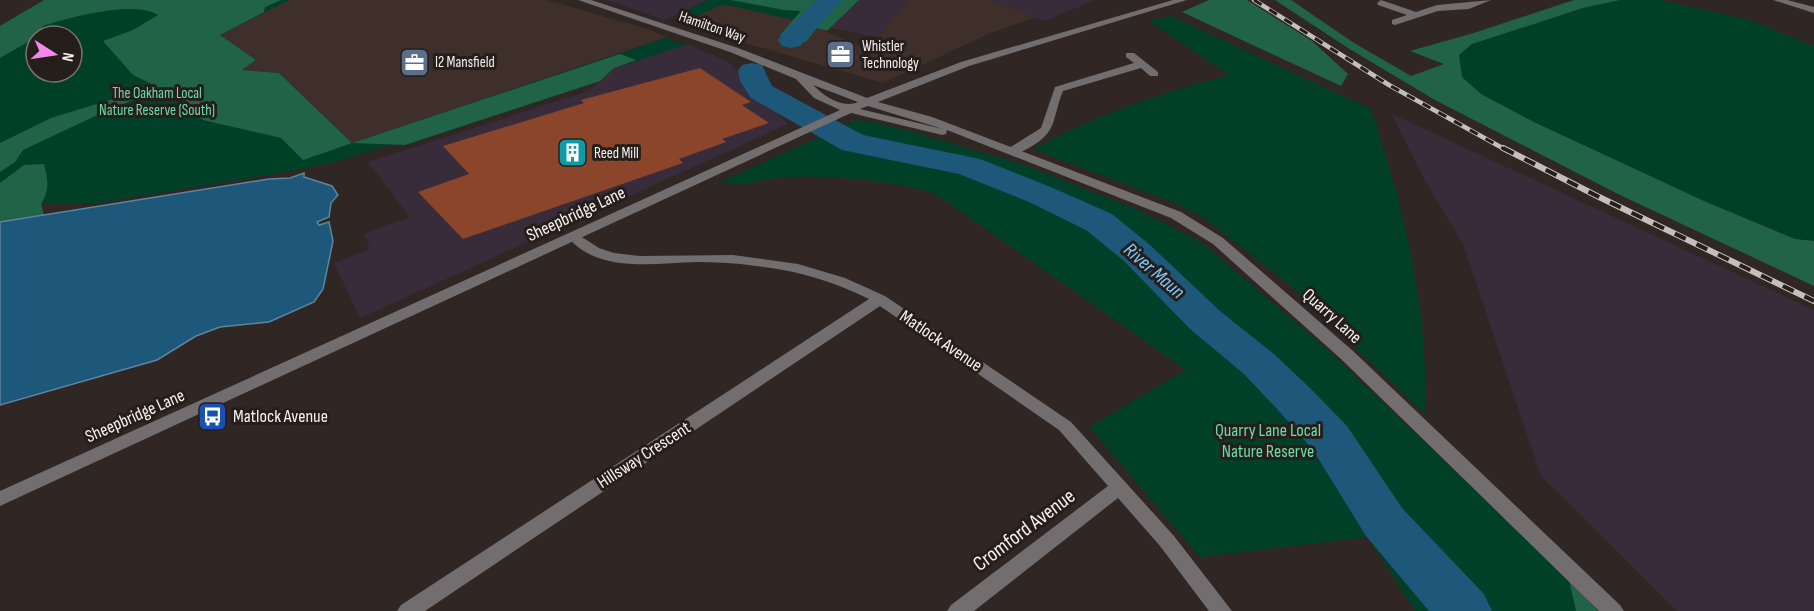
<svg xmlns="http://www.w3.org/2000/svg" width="1814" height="611" viewBox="0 0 1814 611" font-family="'Sofia Sans Condensed',sans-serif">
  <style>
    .built { fill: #3e2f2a }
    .industrial { fill: #382c3a }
    .green { fill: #004028; fill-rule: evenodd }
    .forest { fill: #216347 }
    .water { fill: #1d5779; stroke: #5e859c; stroke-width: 1.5 }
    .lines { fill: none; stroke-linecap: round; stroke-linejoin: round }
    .river { fill: #1d5779; fill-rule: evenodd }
    .building { fill: #8a452a }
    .minor { fill: #726d6e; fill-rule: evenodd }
    .tertiary { fill: #726d6e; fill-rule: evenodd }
    .rail-far1-casing { stroke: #c5bebc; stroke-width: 4.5 }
    .rail-casing { stroke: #c5bebc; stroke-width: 6 }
    .rail-far1 { stroke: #261e1b; stroke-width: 3; stroke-dasharray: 9; stroke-linecap: butt }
    .rail { stroke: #261e1b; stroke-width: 4; stroke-dasharray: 12; stroke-linecap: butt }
    .labels { text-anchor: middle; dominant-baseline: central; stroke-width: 6; stroke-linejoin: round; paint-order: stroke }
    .far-street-label { font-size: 15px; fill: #f7f1ef; stroke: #261e1b }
    .far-poi-label { font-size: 15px; fill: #f7f1ef; stroke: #261e1b; text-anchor: start }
    .far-park-label { font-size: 15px; fill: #68dda8; stroke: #261e1b }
    .street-label { font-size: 18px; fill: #f7f1ef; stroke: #261e1b }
    .poi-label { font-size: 18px; fill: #f7f1ef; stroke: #261e1b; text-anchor: start }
    .park-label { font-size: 18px; fill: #68dda8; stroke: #261e1b }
    .water-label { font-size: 20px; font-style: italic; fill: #7cc9fc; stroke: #261e1b }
    .near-street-label { font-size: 21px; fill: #f7f1ef; stroke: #261e1b }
  </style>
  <rect width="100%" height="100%" fill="#302724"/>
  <g class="built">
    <path d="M289 0H547L644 28 668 37 352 143 279 73 241 70 256 60 219 35Z"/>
    <path d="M908 0H990L1029 14 1033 18 988 34 883 83 680 24 723 4 795 20 781 35 791 40 817 28 865 48H876L877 37Z"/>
  </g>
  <g class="industrial">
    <path d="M606 0H708L665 20Z"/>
    <path d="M859 0H908L877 37 830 28Z"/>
    <path d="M990 0H1095L1059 15 1048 21 1033 18 1029 14Z"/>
    <path d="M688 44 730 63 788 124 360 318 334 263 370 249 364 234 410 217 368 162 589 91 614 68Z"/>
    <path d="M1392 114 1814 310V611H1677L1541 476 1463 244 1428 186Z"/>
  </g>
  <g class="green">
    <path d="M44 0H289L220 35 256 60 242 70 279 73 352 143 668 37 673 42 688 44 614 68 600 81 406 145 392 144 331 163 293 171 98 203 41 204 0 212V26ZM36 36H72V72H36Z"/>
    <path d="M708 0H859L827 31 817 28 806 42 780 35 794 20 723 4 691 19 675 15Z"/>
    <path d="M1620 0H1661L1750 20 1814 46V241L1796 239 1704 201 1536 123 1481 94 1462 77 1459 55 1472 44 1583 8Z"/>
    <path d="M1171 16 1371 109C1404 208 1429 309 1425 414L1285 281 1201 216 1174 203 1033 149C1096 115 1161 93 1229 75L1149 21Z"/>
    <path d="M856 120 873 122 924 135 1027 166 1136 209 1201 242 1326 348 1569 580 1598 611H1415L1368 537 1200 557 1089 427 1186 370 966 215C955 208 943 198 931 193 892 180 820 174 780 178 759 179 740 188 721 182Z"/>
  </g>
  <g class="forest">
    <path d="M44 0H281L265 7 264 12 220 35 256 60 242 70 279 73 352 143 620 54 636 60 614 68 600 81 405 145 352 143 303 160 281 138 203 120 168 92 133 75 103 41 133 30 158 15C135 0 70 17 43 26L40 35 0 58V26Z"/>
    <path d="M731 0H859L827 31 817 28 806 42 780 35 801 11 784 10Z"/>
    <path d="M1209 0H1247L1312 41 1348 74 1341 86 1182 12Z"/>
    <path d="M1275 0H1291L1354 43 1411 76 1444 64 1410 51 1474 33 1574 0H1620L1583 8 1472 44 1459 55 1462 77 1481 94 1536 123 1704 201 1795 239 1814 241V286L1620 195 1435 100 1348 48Z"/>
    <path d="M116 98 133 100 108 110 23 150 15 162 0 172V143L51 118Z"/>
    <path d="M44 164C48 180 50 190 41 204L44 215 0 222V183L24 165Z"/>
    <path d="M1569 580 1598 611H1576Z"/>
  </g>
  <path class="water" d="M304 173V177L332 186 338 195 331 203 329 217 317 222 319 225 329 222 333 241 323 289 314 302 269 322 220 327 196 336 157 360 0 405V222L269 179 290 178Z"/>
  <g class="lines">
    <g class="river">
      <path d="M816 0H842L800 46 791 48 782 46 778 40 782 34Z"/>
      <path d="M752 63 762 65 772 86 863 135 980 159 1053 188 1112 214 1150 245 1220 311 1274 354 1310 388 1347 426 1402 508 1484 594 1492 611H1429L1366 536 1313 450 1278 410 1244 374 1190 329 1124 261 1086 230 1029 202 959 174 842 150 751 98 740 81 738 71 742 65Z"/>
    </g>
  </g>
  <path class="building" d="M700 68 751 102 742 105 769 123 722 139 726 142 679 159 683 163 463 239 418 192 469 174 443 146 584 103 581 100Z"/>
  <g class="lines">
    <g class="minor">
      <path d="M1381 0 1416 12 1437 5 1491 0 1469 9 1438 11 1395 25 1392 24V20L1407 15 1378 5 1377 3Z"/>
      <path d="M1773 0H1787L1814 7V13Z"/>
      <path d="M1126 53H1134L1158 72V76H1150L1141 68 1063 91C1051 120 1059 132 1027 149 1020 152 1016 155 1009 154V148L1041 128 1055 87 1134 63 1126 57Z"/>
      <path d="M574 232 599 248 614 253 640 256 733 255 798 264 845 278 885 296 1071 422 1174 536 1232 611H1209L1160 546 1118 498 974 611H947L951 605 1108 486 1059 430 880 306 425 611H397L401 605 869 299C833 281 796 270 756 266 736 263 716 262 697 262 654 263 597 274 567 236Z"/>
    </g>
    <path class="tertiary" d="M578 0H591L738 48 867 98 961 62 1173 0H1187L969 66 878 102 932 117 1181 212 1223 238 1353 351 1620 605 1624 611H1599L1341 359 1213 244 1171 218 947 130 946 134 942 135 851 113 0 506V491L840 110 814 98 796 79 730 52ZM813 85 858 102C842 109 824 96 813 85ZM868 106 943 129 860 109Z"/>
    <defs>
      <path id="rail-far1" d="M1254 0 1389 85 1506 150"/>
      <path id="rail" d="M1503 148 1599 197 1814 301"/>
    </defs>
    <use href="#rail-far1" class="rail-far1-casing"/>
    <use href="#rail" class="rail-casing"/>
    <use href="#rail-far1" class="rail-far1"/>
    <use href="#rail" class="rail"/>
  </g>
  <defs>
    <symbol id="office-square" viewBox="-11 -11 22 22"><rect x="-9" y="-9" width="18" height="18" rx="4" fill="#5c6f8a" stroke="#261e1b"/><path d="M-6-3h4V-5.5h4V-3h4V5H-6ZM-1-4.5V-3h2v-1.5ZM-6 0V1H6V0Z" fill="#fff"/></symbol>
    <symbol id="building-square" viewBox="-11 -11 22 22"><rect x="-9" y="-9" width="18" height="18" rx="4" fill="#0f9aa8" stroke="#261e1b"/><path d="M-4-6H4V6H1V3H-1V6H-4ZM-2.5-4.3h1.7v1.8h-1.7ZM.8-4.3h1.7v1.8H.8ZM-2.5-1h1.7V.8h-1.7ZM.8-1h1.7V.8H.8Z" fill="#fff"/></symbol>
    <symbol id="bus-square" viewBox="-11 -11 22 22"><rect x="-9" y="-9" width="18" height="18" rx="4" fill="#1a4fb4" stroke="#261e1b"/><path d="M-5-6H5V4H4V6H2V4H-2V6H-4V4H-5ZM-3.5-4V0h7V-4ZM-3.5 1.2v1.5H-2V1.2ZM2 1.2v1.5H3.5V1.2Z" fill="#fff"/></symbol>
  </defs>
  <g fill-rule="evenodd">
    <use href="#office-square" x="824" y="38" width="33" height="33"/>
    <use href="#office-square" x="398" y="46" width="33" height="33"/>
    <use href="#building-square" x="556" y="136" width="33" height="33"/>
    <use href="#bus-square" x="196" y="400" width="33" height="33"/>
  </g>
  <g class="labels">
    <g class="far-street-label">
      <text transform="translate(712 27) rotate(19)">Hamilton Way</text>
    </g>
    <g class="far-poi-label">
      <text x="862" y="46">Whistler<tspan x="862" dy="17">Technology</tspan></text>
      <text x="435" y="62">I2 Mansfield</text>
      <text x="594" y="153">Reed Mill</text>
    </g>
    <g class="far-park-label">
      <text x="157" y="93">The Oakham Local<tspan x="157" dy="17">Nature Reserve (South)</tspan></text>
    </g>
    <g class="street-label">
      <text transform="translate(576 214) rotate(-25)">Sheepbridge Lane</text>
      <text transform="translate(1332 316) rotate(42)">Quarry Lane</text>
      <text transform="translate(941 341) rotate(34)">Matlock Avenue</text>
      <text transform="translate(135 416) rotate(-24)">Sheepbridge Lane</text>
      <text transform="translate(644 455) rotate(-33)">Hillsway Crescent</text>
    </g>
    <g class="poi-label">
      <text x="233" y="416">Matlock Avenue</text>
    </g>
    <g class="park-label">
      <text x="1268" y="430">Quarry Lane Local<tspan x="1268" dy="21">Nature Reserve</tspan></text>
    </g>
    <g class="water-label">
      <text transform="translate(1154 271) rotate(41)">River Maun</text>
    </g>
    <g class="near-street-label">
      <text transform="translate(1024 530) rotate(-37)">Cromford Avenue</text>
    </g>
  </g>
  <g transform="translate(54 54) rotate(102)"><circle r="28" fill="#261e1b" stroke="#7a7270" stroke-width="1.5"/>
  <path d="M0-4.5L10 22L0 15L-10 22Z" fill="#f688ed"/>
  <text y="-9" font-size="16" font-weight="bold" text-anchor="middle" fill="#f7f1ef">N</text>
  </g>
</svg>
